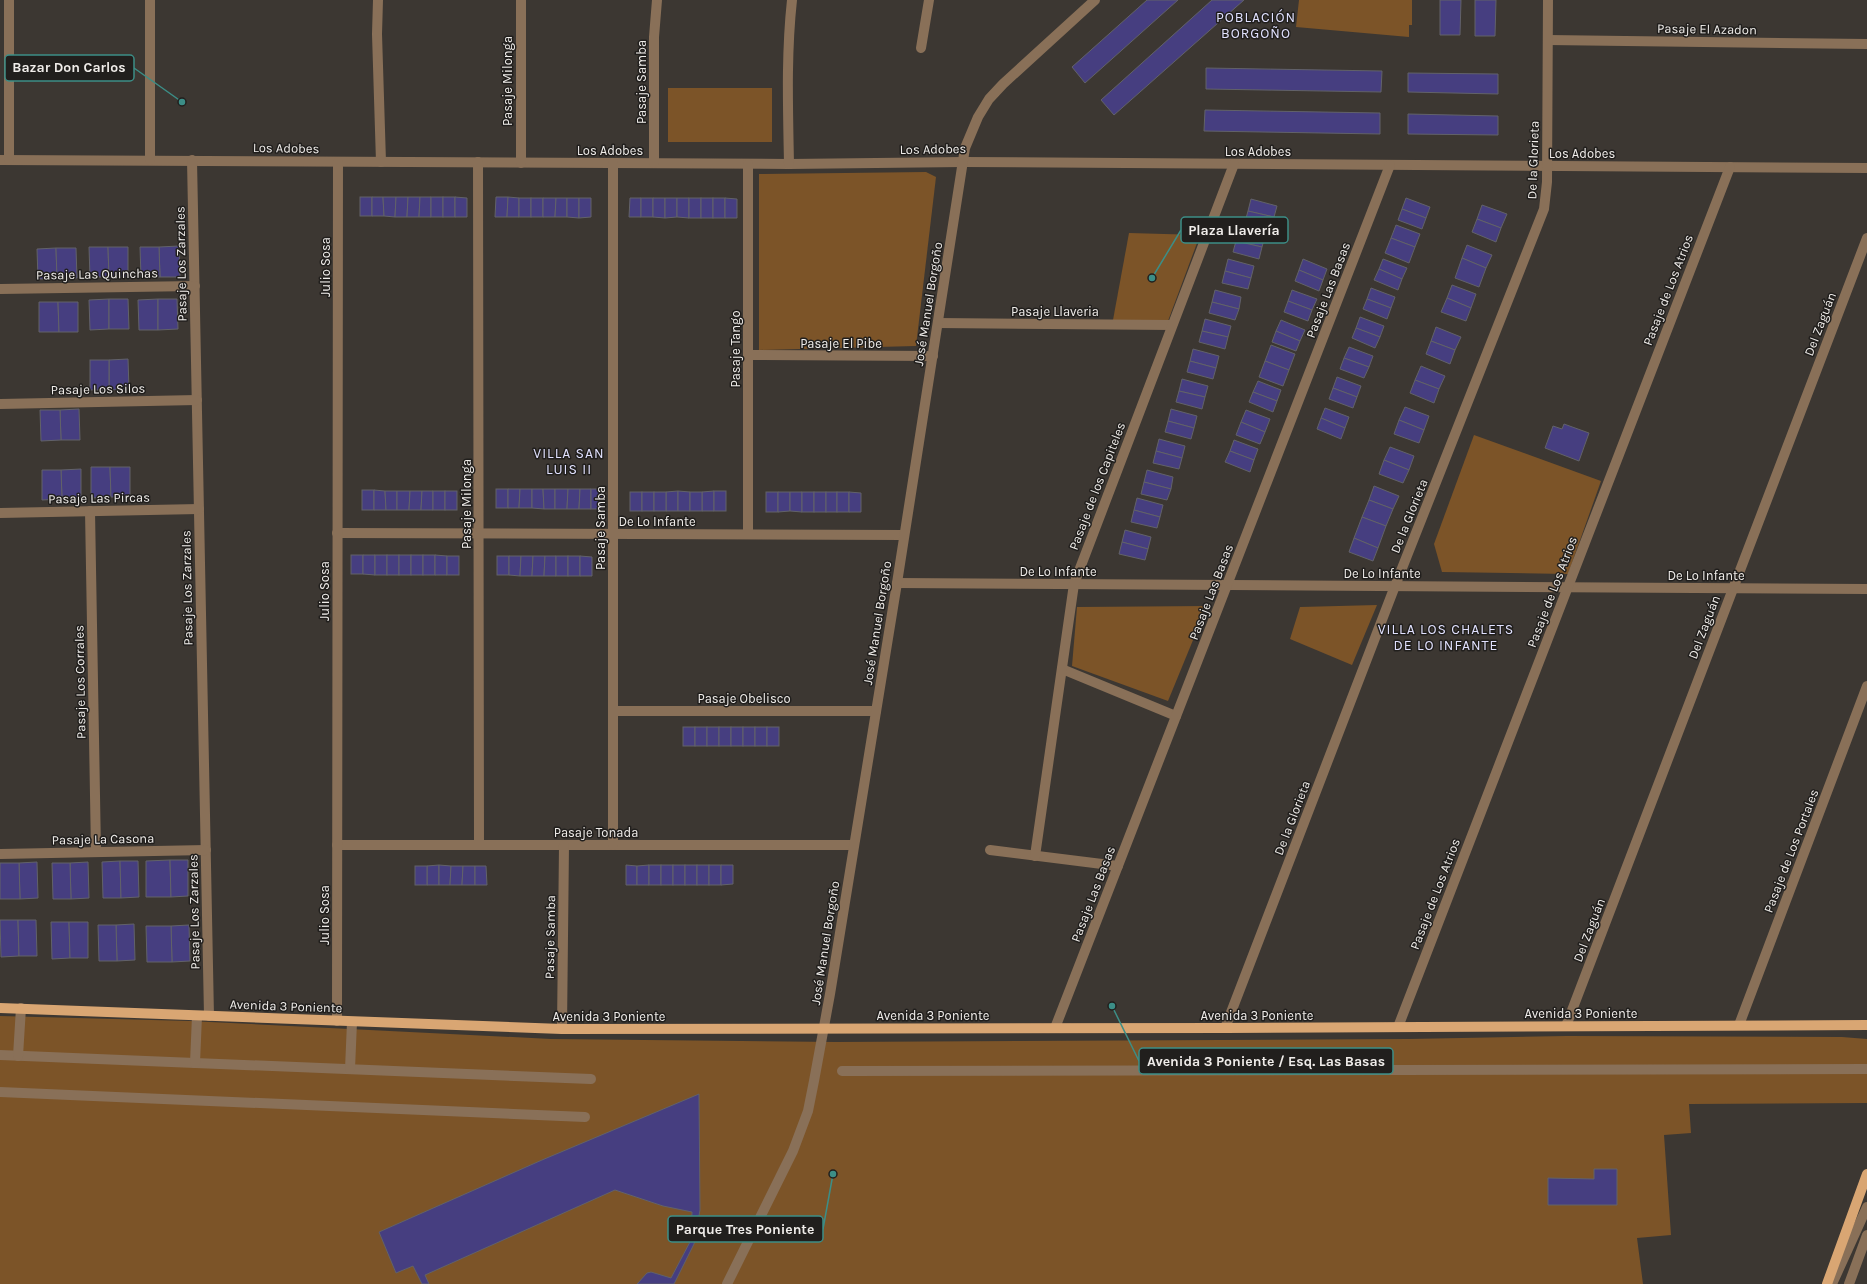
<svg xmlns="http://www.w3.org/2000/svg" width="1867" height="1284" viewBox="0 0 1867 1284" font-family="Karla,sans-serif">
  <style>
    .green { fill: #7c5428 }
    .building { fill: #463e80; stroke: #626269 }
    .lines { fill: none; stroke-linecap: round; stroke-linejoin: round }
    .minor { stroke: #897058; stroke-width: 10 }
    .major { stroke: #d9a673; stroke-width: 10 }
    .labels { text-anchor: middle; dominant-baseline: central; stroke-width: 3; stroke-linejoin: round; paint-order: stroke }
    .street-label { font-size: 13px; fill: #f0edea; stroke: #211f1d }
    .neighbourhood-label { font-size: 14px; letter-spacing: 1px; fill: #e1e1fe; stroke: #211f1d }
    .leader { fill: none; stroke: #3c8e87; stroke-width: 1.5 }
    .callout-dot { fill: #3c8e87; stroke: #211f1d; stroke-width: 1.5 }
    .callout { fill: #211f1d; stroke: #3c8e87; stroke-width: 1.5 }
    .callout-label { font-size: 14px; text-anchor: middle; font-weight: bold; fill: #f0edea }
  </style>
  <rect width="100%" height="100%" fill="#3c3732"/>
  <g class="green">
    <path d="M1299 0H1412V25H1409V37L1296 27Z"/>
    <rect x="668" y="88" width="104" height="54"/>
    <path d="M926 172 936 177 916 346 759 350V174Z"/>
    <path d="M1129 233 1200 235 1168 321 1113 320Z"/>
    <path d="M1474 435 1601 481 1568 574 1442 572 1434 544Z"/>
    <path d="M1377 605 1352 665 1290 639 1300 607Z"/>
    <path d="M1207 606 1168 701 1072 666 1077 607Z"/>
    <path d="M0 1016 190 1021 551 1039 836 1042 1409 1039 1567 1036 1842 1037 1867 1039V1103L1689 1104 1691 1133 1664 1135 1671 1235 1637 1238 1643 1284H0Z"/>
  </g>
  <g class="building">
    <path d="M1147 0H1178L1085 83 1072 67Z"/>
    <path d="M1212 0H1244L1114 115 1101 100Z"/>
    <path d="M1440 0H1461L1460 35H1440Z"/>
    <path d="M1475 0H1496L1495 36H1475Z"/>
    <path d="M1206 68 1382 71 1381 92 1206 89Z"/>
    <path d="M1408 73 1498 74V94L1408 92Z"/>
    <path d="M1205 110 1380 113V134L1204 131Z"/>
    <path d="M1408 114 1498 116V135L1408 134Z"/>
    <rect x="360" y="197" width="12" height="19"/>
    <path d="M372 197H383L384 216H372Z"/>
    <path d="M383 197H396L395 217 384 216Z"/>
    <path d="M396 197H408L407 217H395Z"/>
    <path d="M408 197H420L419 217H407Z"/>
    <path d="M420 197H431V217H419Z"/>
    <rect x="431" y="197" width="12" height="20"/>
    <rect x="443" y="197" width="12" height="20"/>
    <path d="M455 197 467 198V217H455Z"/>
    <path d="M496 197H508L507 217H495Z"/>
    <path d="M508 197 519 198V217H507Z"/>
    <rect x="519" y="198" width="12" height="19"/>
    <rect x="531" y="198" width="12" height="19"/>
    <path d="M543 198H556L555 217H543Z"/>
    <path d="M556 198H567V217H555Z"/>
    <path d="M567 198H579V218L567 217Z"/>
    <path d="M579 198H591V217L579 218Z"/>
    <path d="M630 198H641V217H629Z"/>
    <rect x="641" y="198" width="12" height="19"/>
    <path d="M653 198H665V218L653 217Z"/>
    <path d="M665 198H677V217L665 218Z"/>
    <path d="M677 198H689V218L677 217Z"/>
    <rect x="689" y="198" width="12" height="20"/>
    <rect x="701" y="198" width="12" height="20"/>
    <rect x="713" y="198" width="12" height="20"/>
    <path d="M725 198 737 199V218H725Z"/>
    <path d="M1406 198 1430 207 1426 218 1402 209Z"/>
    <path d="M1251 199 1277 206 1274 217 1248 211Z"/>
    <path d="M1482 205 1507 214 1501 228 1477 219Z"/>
    <path d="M1402 209 1426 218 1422 229 1398 220Z"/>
    <path d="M1248 211 1274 217 1271 229 1245 222Z"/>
    <path d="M1477 219 1501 228 1496 242 1472 232Z"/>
    <path d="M1396 225 1420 234 1415 247 1391 238Z"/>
    <path d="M1238 229 1265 236 1262 247 1236 241Z"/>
    <path d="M1391 238 1415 247 1409 263 1385 253Z"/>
    <path d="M1236 241 1262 247 1259 259 1233 252Z"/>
    <path d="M1467 245 1492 255 1486 268 1462 258Z"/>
    <path d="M179 246 180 277H160L159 247Z"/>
    <path d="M89 247H108L109 277H90Z"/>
    <path d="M108 247H128V277H109Z"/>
    <path d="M140 247H159L160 277H141Z"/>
    <path d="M56 248 57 279H38L37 249Z"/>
    <path d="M56 248H76L77 278 57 279Z"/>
    <path d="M1462 258 1486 268 1479 287 1455 278Z"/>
    <path d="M1228 259 1254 266 1251 278 1225 271Z"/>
    <path d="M1303 259 1327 269 1323 280 1299 270Z"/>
    <path d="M1383 259 1407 268 1402 279 1379 269Z"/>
    <path d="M1379 269 1402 279 1398 290 1374 280Z"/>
    <path d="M1299 270 1323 280 1319 291 1295 281Z"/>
    <path d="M1225 271 1251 278 1248 289 1222 283Z"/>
    <path d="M1452 285 1476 294 1471 308 1447 298Z"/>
    <path d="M1371 288 1395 297 1391 308 1367 299Z"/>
    <path d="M1215 290 1241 297 1239 309 1212 302Z"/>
    <path d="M1292 290 1317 299 1312 310 1288 301Z"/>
    <path d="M1447 298 1471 308 1466 321 1441 312Z"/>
    <path d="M109 299V329L90 330 89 300Z"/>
    <path d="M109 299H128L129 329H109Z"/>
    <path d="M158 299V330H139L138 300Z"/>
    <path d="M158 299H177L178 329 158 330Z"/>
    <path d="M1367 299 1391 308 1387 319 1363 309Z"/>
    <path d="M1288 301 1312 310 1308 321 1284 312Z"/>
    <path d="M39 302H58L59 332H39Z"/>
    <path d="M58 302H78V332H59Z"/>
    <path d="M1212 302 1239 309 1235 320 1209 313Z"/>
    <path d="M1360 317 1384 326 1380 337 1356 328Z"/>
    <path d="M1205 319 1231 326 1228 337 1202 331Z"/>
    <path d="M1281 320 1305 330 1300 341 1276 331Z"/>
    <path d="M1436 327 1461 337 1455 350 1431 341Z"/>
    <path d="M1356 328 1380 337 1375 348 1352 338Z"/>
    <path d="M1202 331 1228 337 1225 349 1199 342Z"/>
    <path d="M1276 331 1300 341 1296 351 1272 342Z"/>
    <path d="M1431 341 1455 350 1450 364 1426 354Z"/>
    <path d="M1271 345 1295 354 1289 370 1265 361Z"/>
    <path d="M1349 347 1373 356 1369 367 1344 358Z"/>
    <path d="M1193 349 1219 356 1216 368 1190 361Z"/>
    <path d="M1344 358 1369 367 1364 378 1340 369Z"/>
    <path d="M128 359 129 389 109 390V360Z"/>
    <rect x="90" y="360" width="19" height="30"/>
    <path d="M1190 361 1216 368 1213 379 1187 372Z"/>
    <path d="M1265 361 1289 370 1283 386 1259 377Z"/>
    <path d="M1421 366 1445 376 1439 389 1415 380Z"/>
    <path d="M1337 377 1361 386 1357 397 1333 388Z"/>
    <path d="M1182 379 1208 386 1205 397 1179 391Z"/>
    <path d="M1415 380 1439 389 1434 403 1410 393Z"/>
    <path d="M1258 381 1281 390 1277 401 1253 392Z"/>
    <path d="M1333 388 1357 397 1353 408 1329 399Z"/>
    <path d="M1179 391 1205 397 1202 409 1176 402Z"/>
    <path d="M1253 392 1277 401 1273 412 1249 402Z"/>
    <path d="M1405 407 1429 416 1424 430 1399 420Z"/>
    <path d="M1325 408 1349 417 1345 428 1321 418Z"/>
    <path d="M79 409 80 440H61L60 410Z"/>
    <path d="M1171 409 1197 416 1194 428 1168 421Z"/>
    <path d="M40 410H60L61 440 41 441Z"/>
    <path d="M1246 410 1270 419 1265 432 1241 422Z"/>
    <path d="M1321 418 1345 428 1341 439 1317 429Z"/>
    <path d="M1399 420 1424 430 1419 443 1394 434Z"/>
    <path d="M1168 421 1194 428 1191 439 1165 432Z"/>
    <path d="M1241 422 1265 432 1260 444 1236 435Z"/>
    <path d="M1564 424 1589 433 1579 461 1545 448 1553 426 1562 429Z"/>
    <path d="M1159 439 1185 446 1182 458 1156 451Z"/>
    <path d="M1234 440 1258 449 1254 460 1230 451Z"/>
    <path d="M1390 447 1414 456 1409 470 1384 460Z"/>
    <path d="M1156 451 1182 458 1179 469 1153 463Z"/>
    <path d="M1230 451 1254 460 1250 472 1225 462Z"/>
    <path d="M1384 460 1409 470 1403 483 1379 474Z"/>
    <path d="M91 467H110L111 497 91 498Z"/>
    <path d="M110 467H130V497H111Z"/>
    <path d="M81 469V499H62L61 470Z"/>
    <path d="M42 470H61L62 499 42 500Z"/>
    <path d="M1147 470 1173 477 1171 489 1144 482Z"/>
    <path d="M1144 482 1171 489 1167 500 1141 494Z"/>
    <path d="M1374 486 1399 496 1393 509 1369 500Z"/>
    <rect x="496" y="489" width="12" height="19"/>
    <path d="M508 489H520L519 508H508Z"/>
    <path d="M520 489H532V508H519Z"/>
    <path d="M532 489H543L544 509 532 508Z"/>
    <path d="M543 489H555V509H544Z"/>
    <path d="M555 489H568L567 509H555Z"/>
    <path d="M568 489H580L579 509H567Z"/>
    <path d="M580 489H591V509H579Z"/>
    <rect x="591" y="489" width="12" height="20"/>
    <rect x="362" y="490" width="12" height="20"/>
    <path d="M374 490 385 491 386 510H374Z"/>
    <path d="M385 491H397V510H386Z"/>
    <path d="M397 491H410L409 510H397Z"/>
    <path d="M410 491H422L421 510H409Z"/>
    <path d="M422 491H433V510H421Z"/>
    <rect x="433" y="491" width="12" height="19"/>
    <rect x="445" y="491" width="12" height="19"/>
    <path d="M678 491V511H666V492Z"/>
    <path d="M678 491 690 492V511H678Z"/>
    <path d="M714 491V511H702V492Z"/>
    <rect x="714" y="491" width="12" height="20"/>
    <rect x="630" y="492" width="12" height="19"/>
    <rect x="642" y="492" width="12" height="19"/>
    <rect x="654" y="492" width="12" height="19"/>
    <rect x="690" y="492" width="12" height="19"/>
    <rect x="766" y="492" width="12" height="20"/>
    <path d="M778 492H790V511L778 512Z"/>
    <path d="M790 492H802V512L790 511Z"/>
    <rect x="802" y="492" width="12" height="20"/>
    <rect x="814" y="492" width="12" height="20"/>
    <rect x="826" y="492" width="11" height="20"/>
    <rect x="837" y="492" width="12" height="20"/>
    <path d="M849 492 861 493V512H849Z"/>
    <path d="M1137 498 1163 505 1160 517 1134 510Z"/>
    <path d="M1369 500 1393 509 1386 526 1362 517Z"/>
    <path d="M1134 510 1160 517 1157 528 1131 522Z"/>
    <path d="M1362 517 1386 526 1378 548 1354 538Z"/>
    <path d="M1125 530 1151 537 1148 549 1122 542Z"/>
    <path d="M1354 538 1378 548 1373 561 1349 552Z"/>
    <path d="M1122 542 1148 549 1145 560 1119 554Z"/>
    <rect x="351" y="555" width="12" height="19"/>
    <path d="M363 555H375V575L363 574Z"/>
    <rect x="375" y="555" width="12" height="20"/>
    <rect x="387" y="555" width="12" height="20"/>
    <rect x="399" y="555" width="12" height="20"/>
    <rect x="411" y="555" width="12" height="20"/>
    <rect x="423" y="555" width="12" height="20"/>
    <path d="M435 555 447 556V575H435Z"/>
    <rect x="447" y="556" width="12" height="19"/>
    <rect x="497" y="556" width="12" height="19"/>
    <path d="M509 556H521L520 576 509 575Z"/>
    <path d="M521 556H533L532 576H520Z"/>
    <path d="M533 556H545L544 576H532Z"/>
    <path d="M545 556H556V576H544Z"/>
    <rect x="556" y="556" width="12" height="20"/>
    <rect x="568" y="556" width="12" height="20"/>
    <path d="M580 556 592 557V576H580Z"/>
    <rect x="683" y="727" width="12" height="19"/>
    <rect x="695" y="727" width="12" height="19"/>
    <rect x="707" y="727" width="12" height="19"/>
    <rect x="719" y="727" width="12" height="19"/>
    <rect x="731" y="727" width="12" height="19"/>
    <rect x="743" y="727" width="12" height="19"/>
    <rect x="755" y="727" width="12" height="19"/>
    <rect x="767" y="727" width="12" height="19"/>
    <path d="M170 860 171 897H146V861Z"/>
    <path d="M170 860H188V896L171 897Z"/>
    <path d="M120 861 121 898H103L102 862Z"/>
    <path d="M120 861H138L139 897 121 898Z"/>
    <path d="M37 862 38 898 20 899 19 863Z"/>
    <path d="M88 862 89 898 71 899 70 863Z"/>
    <path d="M0 863H19L20 899H0Z"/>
    <path d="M52 863H70L71 899H53Z"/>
    <path d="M439 865V885H427V866Z"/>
    <path d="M439 865 451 866 450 885H439Z"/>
    <path d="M626 865 637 866V885H626Z"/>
    <path d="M649 865V885H637V866Z"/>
    <rect x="649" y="865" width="12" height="20"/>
    <rect x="661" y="865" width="12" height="20"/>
    <rect x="673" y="865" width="12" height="20"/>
    <rect x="685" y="865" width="12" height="20"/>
    <rect x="697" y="865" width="12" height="20"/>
    <rect x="709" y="865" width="12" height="20"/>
    <path d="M721 865H733V884L721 885Z"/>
    <rect x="415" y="866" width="12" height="19"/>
    <path d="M451 866H463L462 885H450Z"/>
    <path d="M463 866H475V885H462Z"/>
    <path d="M475 866H486L487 885H475Z"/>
    <path d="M0 920H18L19 956 1 957Z"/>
    <path d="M18 920H36L37 956H19Z"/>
    <path d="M51 922H69L70 958 52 959Z"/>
    <path d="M69 922H88V958H70Z"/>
    <path d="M134 924 135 960 117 961 116 925Z"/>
    <path d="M98 925H116L117 961H99Z"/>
    <path d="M189 925 190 961 172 962 171 926Z"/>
    <path d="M146 926H171L172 962H147Z"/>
    <path d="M699 1094 700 1210 694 1244 674 1284H637L647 1273 651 1272 671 1278 691 1240 692 1212 663 1206 615 1190 425 1275 429 1284H422L413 1266 396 1273 379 1232 542 1160Z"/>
    <path d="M1594 1169H1617V1205H1548V1178L1594 1179Z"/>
  </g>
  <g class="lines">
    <g class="minor">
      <path d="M378 0 377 34 381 162"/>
      <path d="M1548 40 1867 44"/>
      <path d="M921 48 929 0"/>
      <path d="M0 160 789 164 963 162 1867 168"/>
      <path d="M9 160V0"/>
      <path d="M150 160V0"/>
      <path d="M192 160 209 1016"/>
      <path d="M478 162 479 845"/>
      <path d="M521 163V0"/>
      <path d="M654 163V37L657 0"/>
      <path d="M748 164V534"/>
      <path d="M789 164C788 109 786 55 792 0"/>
      <path d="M0 289 195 286"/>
      <path d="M938 323 1172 325"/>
      <path d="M748 355 933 356"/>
      <path d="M0 404 197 400"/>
      <path d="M90 511 96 852"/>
      <path d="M0 513 199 509"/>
      <path d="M337 533 904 535"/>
      <path d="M897 583 1867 589"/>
      <path d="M1062 669 1176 716"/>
      <path d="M613 711H876"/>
      <path d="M337 845H854"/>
      <path d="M613 845V163"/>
      <path d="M990 850 1118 866"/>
      <path d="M0 854 206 850"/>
      <path d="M1035 856 1074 584 1234 164"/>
      <path d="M337 1021 338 162"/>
      <path d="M1739 1025 1867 686"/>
      <path d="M1566 1026 1867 238"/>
      <path d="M1398 1027 1730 167"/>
      <path d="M1055 1028 1390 165"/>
      <path d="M1225 1028 1395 586 1544 209 1547 182 1548 0"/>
      <path d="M562 1029 564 845"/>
      <path d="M0 1055 591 1079"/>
      <path d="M18 1056 21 1008"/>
      <path d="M195 1063 197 1016"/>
      <path d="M350 1069 352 1022"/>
      <path d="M842 1071 1867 1069"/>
      <path d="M0 1092 585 1117"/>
      <path d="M727 1284 793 1151 808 1111 814 1081 830 994 897 583 965 148 978 117 989 99 1003 84 1095 0"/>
      <path d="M1832 1284 1867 1207"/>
      <path d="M1849 1284 1867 1235"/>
    </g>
    <g class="major">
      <path d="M0 1008 562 1029 1225 1028 1867 1025"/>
      <path d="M1827 1284 1867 1174"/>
    </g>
  </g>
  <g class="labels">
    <g class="street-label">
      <text transform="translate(1707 29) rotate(1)">Pasaje El Azadon</text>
      <text transform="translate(507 81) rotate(-90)">Pasaje Milonga</text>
      <text transform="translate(641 82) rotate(-90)">Pasaje Samba</text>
      <text transform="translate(286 148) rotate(1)">Los Adobes</text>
      <text transform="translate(933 149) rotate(-1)">Los Adobes</text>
      <text x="610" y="150">Los Adobes</text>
      <text x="1258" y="151">Los Adobes</text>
      <text x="1582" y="153">Los Adobes</text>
      <text transform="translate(1533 160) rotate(-88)">De la Glorieta</text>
      <text transform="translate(181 264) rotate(-91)">Pasaje Los Zarzales</text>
      <text transform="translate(325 267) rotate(-90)">Julio Sosa</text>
      <text transform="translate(97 274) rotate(-1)">Pasaje Las Quinchas</text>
      <text transform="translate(1328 290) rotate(-69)">Pasaje Las Basas</text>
      <text transform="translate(1668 290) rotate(-69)">Pasaje de Los Atrios</text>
      <text transform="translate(928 304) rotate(-81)">José Manuel Borgoño</text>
      <text x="1055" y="311">Pasaje Llaveria</text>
      <text transform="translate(1820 324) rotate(-69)">Del Zaguán</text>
      <text x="841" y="343">Pasaje El Pibe</text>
      <text transform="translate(735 349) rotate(-90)">Pasaje Tango</text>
      <text transform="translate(98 389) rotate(-1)">Pasaje Los Silos</text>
      <text transform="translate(1097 486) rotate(-69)">Pasaje de los Capiteles</text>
      <text transform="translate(99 498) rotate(-1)">Pasaje Las Pircas</text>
      <text transform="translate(466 504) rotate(-90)">Pasaje Milonga</text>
      <text transform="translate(1409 516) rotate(-68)">De la Glorieta</text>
      <text x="657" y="521">De Lo Infante</text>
      <text transform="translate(600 528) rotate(-90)">Pasaje Samba</text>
      <text x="1058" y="571">De Lo Infante</text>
      <text x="1382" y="573">De Lo Infante</text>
      <text x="1706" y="575">De Lo Infante</text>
      <text transform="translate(187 588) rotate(-91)">Pasaje Los Zarzales</text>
      <text transform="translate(324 591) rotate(-90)">Julio Sosa</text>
      <text transform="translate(1211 592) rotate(-69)">Pasaje Las Basas</text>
      <text transform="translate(1552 592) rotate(-69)">Pasaje de Los Atrios</text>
      <text transform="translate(877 623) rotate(-81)">José Manuel Borgoño</text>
      <text transform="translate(1704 627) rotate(-69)">Del Zaguán</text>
      <text transform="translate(80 682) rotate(-91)">Pasaje Los Corrales</text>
      <text x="744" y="698">Pasaje Obelisco</text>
      <text transform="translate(1292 818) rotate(-69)">De la Glorieta</text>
      <text x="596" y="832">Pasaje Tonada</text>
      <text transform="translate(103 839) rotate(-1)">Pasaje La Casona</text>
      <text transform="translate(1791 851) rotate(-69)">Pasaje de Los Portales</text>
      <text transform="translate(1093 894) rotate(-69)">Pasaje Las Basas</text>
      <text transform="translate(1435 894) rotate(-69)">Pasaje de Los Atrios</text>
      <text transform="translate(194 912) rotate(-91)">Pasaje Los Zarzales</text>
      <text transform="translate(324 915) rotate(-90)">Julio Sosa</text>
      <text transform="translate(1589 930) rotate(-69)">Del Zaguán</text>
      <text transform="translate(550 937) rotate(-89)">Pasaje Samba</text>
      <text transform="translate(825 943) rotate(-81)">José Manuel Borgoño</text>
      <text transform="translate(286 1006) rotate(2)">Avenida 3 Poniente</text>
      <text x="1581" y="1013">Avenida 3 Poniente</text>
      <text x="933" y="1015">Avenida 3 Poniente</text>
      <text x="1257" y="1015">Avenida 3 Poniente</text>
      <text x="609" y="1016">Avenida 3 Poniente</text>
    </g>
    <g class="neighbourhood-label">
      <text x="1256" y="17">POBLACIÓN<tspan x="1256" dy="16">BORGOÑO</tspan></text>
      <text x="569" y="453">VILLA SAN<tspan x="569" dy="16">LUIS II</tspan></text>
      <text x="1446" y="629">VILLA LOS CHALETS<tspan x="1446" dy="16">DE LO INFANTE</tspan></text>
    </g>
  </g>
  <path class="leader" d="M182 102L134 68M1152 278L1181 230M1112 1006L1139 1061M833 1174L823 1229"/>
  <g class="callout-dot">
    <circle cx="182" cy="102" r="4"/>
    <circle cx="1152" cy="278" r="4"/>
    <circle cx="1112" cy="1006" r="4"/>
    <circle cx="833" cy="1174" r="4"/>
  </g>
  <g class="callout">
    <rect x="5" y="55" width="129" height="26" rx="4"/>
    <rect x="1181" y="217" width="107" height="26" rx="4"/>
    <rect x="1139" y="1048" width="254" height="26" rx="4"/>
    <rect x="668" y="1216" width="155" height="26" rx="4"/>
  </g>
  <g class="callout-label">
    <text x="69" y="72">Bazar Don Carlos</text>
    <text x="1234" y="235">Plaza Llavería</text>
    <text x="1266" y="1066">Avenida 3 Poniente / Esq. Las Basas</text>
    <text x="745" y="1234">Parque Tres Poniente</text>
  </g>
</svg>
